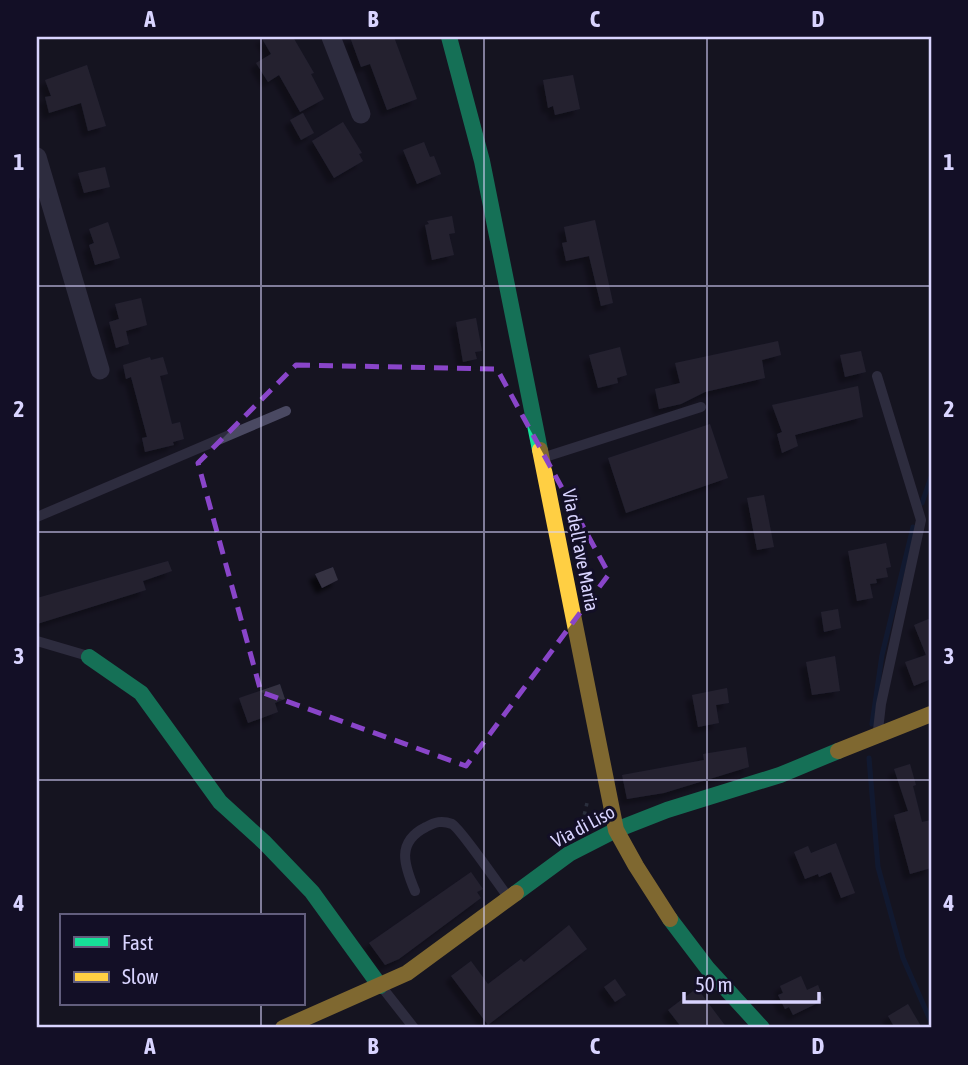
<svg xmlns="http://www.w3.org/2000/svg" width="968" height="1065" viewBox="0 0 968 1065" font-family="'Asap Condensed',sans-serif">
  <style>
    .lines { fill: none; stroke-linecap: round; stroke-linejoin: round }
    .stream { stroke: #0d2144; stroke-width: 5 }
    .building { fill: #343243; filter: url(#shadow) }
    .path { stroke: #44505f; stroke-width: 3.5; stroke-dasharray: 3.5 5; stroke-linecap: butt }
    .lane { stroke: #4a4962; stroke-width: 10 }
    .street { stroke: #4a4962; stroke-width: 19 }
    .fast { stroke: #16e098; stroke-width: 16 }
    .slow { stroke: #ffcf43; stroke-width: 16 }
    .marked { fill: none; stroke: #8945c9; stroke-width: 5; stroke-dasharray: 14 9; stroke-linejoin: round }
    .grid { fill: none; stroke: #d9d4ff; stroke-width: 2; stroke-opacity: 0.55 }
    .labels { text-anchor: middle; dominant-baseline: central; stroke-width: 6; stroke-linejoin: round; paint-order: stroke }
    .street-label { font-size: 19px; fill: #d9d4ff; stroke: #130f26 }
    .neatline { fill: none; stroke: #d9d4ff; stroke-width: 2.5 }
    .grid-label { font-size: 23px; text-anchor: middle; font-weight: bold; fill: #d9d4ff }
  </style>
  <defs>
    <filter id="shadow"><feDropShadow dx="-6" dy="6" stdDeviation="2" flood-color="#0009"/></filter>
  </defs>
  <rect width="100%" height="100%" fill="#161421"/>
  <g class="lines">
    <g class="stream">
      <path d="M922 503 931 477"/>
      <path d="M872 724 882 655 913 527"/>
      <path d="M869 758 878 867 903 958 931 1022"/>
    </g>
  </g>
  <g class="building">
    <path d="M261 37H293L314 73 311 74 324 99 300 112 279 75 268 82 256 63 271 54Z"/>
    <path d="M350 37H394L417 99 387 110 370 64 361 67Z"/>
    <path d="M87 65 106 126 88 131 81 103 49 113 45 97 51 96 45 80Z"/>
    <path d="M573 75 580 109 555 115 553 106 548 108 543 80Z"/>
    <path d="M303 113 314 133 301 140 290 120Z"/>
    <path d="M343 122 362 153 359 154 363 161 334 178 312 141Z"/>
    <path d="M424 142 430 157 434 156 441 174 417 184 403 150Z"/>
    <path d="M105 167 110 187 84 193 78 173Z"/>
    <path d="M452 216 455 233 449 234 454 255 432 260 425 225 429 224 427 221Z"/>
    <path d="M595 220 613 303 601 306 589 256 566 261 562 243 567 242 564 227Z"/>
    <path d="M108 222 120 258 95 265 89 245 94 243 89 229Z"/>
    <path d="M141 298 147 325 126 331 129 344 116 348 109 322 119 319 115 304Z"/>
    <path d="M476 318 482 351 475 352 477 359 463 362 456 322Z"/>
    <path d="M778 341 781 355 762 360 765 378 705 392 681 404 659 409 655 389 680 383 675 363Z"/>
    <path d="M620 347 627 375 617 378 618 383 598 388 589 355Z"/>
    <path d="M861 351 866 372 845 377 840 355Z"/>
    <path d="M150 357 151 360 163 357 168 374 160 376 172 424 180 422 184 439 173 442 174 445 145 452 142 438 147 437 131 377 126 379 123 365Z"/>
    <path d="M858 386 863 417 795 435 798 446 782 453 777 434 782 432 772 405Z"/>
    <path d="M710 424 728 478 626 513 608 458Z"/>
    <path d="M764 495 774 547 757 550 747 498Z"/>
    <path d="M886 543 891 567 886 568 888 577 876 579 877 583 870 584 873 598 857 601 848 551Z"/>
    <path d="M168 561 172 571 143 581 146 590 37 624V598Z"/>
    <path d="M333 567 338 580 322 588 315 574Z"/>
    <path d="M838 609 841 628 824 632 821 612Z"/>
    <path d="M931 618V679L914 686 905 662 926 655 914 625Z"/>
    <path d="M835 656 840 691 812 695 806 662Z"/>
    <path d="M280 684 285 699 275 703 278 712 248 723 239 698Z"/>
    <path d="M727 688 729 703 716 705 719 723 698 727 692 695Z"/>
    <path d="M746 747 749 767 664 793 627 799 622 775 704 760 703 754Z"/>
    <path d="M910 764 916 785 913 786 922 822 931 820V868L910 874 894 815 908 811 894 769Z"/>
    <path d="M836 843 855 893 841 898 831 872 819 877 818 874 805 879 794 852 808 846 811 853Z"/>
    <path d="M471 872 483 889 477 892 481 898 399 959 385 965 369 943Z"/>
    <path d="M569 925 587 949 488 1025 451 976 471 961 488 984 521 959 524 962Z"/>
    <path d="M801 976 807 990 818 985 824 1000 793 1015 789 1007 785 1009 778 995 783 993 780 986Z"/>
    <path d="M615 979 626 995 615 1002 604 987Z"/>
    <path d="M697 988 727 1028H682L668 1010Z"/>
    <path d="M908 1004 922 1028H895L888 1016Z"/>
  </g>
  <g class="lines">
    <path class="path" d="M580 822 584 816 587 803"/>
    <g class="lane">
      <path d="M877 376 921 520 881 704 878 730"/>
      <path d="M545 457 701 407"/>
      <path d="M37 517 286 411"/>
      <path d="M37 641 88 656"/>
      <path d="M415 891C404 865 396 842 426 827 435 822 442 820 452 824 460 828 499 885 508 897"/>
      <path d="M381 986 414 1028"/>
    </g>
    <g class="street">
      <path d="M331 37 361 114"/>
      <path d="M37 157 100 370"/>
    </g>
    <g class="fast">
      <path d="M449 37 482 161 540 450"/>
      <path d="M89 657 141 693 220 802 265 843 312 892 380 986"/>
      <path d="M516 893 569 854 616 830 667 810 780 775 838 751"/>
      <path d="M670 919 708 969 762 1028"/>
    </g>
    <g class="slow">
      <path d="M540 450 616 830 636 866 670 919"/>
      <path d="M838 751 931 714"/>
      <path d="M283 1028 407 973 516 893"/>
    </g>
  </g>
  <path d="M0 0H968V1065H0ZM296 365 497 369 609 574 466 766 261 692 198 463Z" fill="#161421" fill-opacity=".55" fill-rule="evenodd"/>
  <path class="marked" d="M296 365 497 369 609 574 466 766 261 692 198 463Z"/>
  <path class="grid" d="M261 37V916M484 37V1028M707 37V1028M37 286H931M37 532H931M37 780H931M261 1004V1028"/>
  <g class="labels">
    <g class="street-label">
      <text transform="translate(581 550) rotate(79)">Via dell'ave Maria</text>
      <text transform="translate(583 826) rotate(-28)">Via di Liso</text>
    </g>
  </g>
  <rect width="968" height="1065" fill="none" stroke="#130f26" stroke-width="77"/>
  <rect x="60" y="914" width="245" height="91" fill="#130f26" stroke="#625e7d" stroke-width="2"/>
  <rect x="74" y="937" width="35" height="10" fill="#16e098" stroke="#625e7d" stroke-width="2"/>
  <text x="122" y="950" font-size="21" fill="#d9d4ff">Fast</text>
  <rect x="74" y="972" width="35" height="10" fill="#ffcf43" stroke="#625e7d" stroke-width="2"/>
  <text x="122" y="984" font-size="21" fill="#d9d4ff">Slow</text>
  <path d="M684 992v10h135v-10" fill="none" stroke="#d9d4ff" stroke-width="3.5"/>
  <text x="695" y="992" font-size="21" fill="#d9d4ff" stroke="#130f26" stroke-width="5" paint-order="stroke">50 m</text>
  <rect x="38" y="38" width="892" height="988" class="neatline"/>
  <g class="grid-label">
    <text x="150" y="27">A</text>
    <text x="373" y="27">B</text>
    <text x="595" y="27">C</text>
    <text x="818" y="27">D</text>
    <text x="19" y="170">1</text>
    <text x="949" y="170">1</text>
    <text x="19" y="417">2</text>
    <text x="949" y="417">2</text>
    <text x="19" y="664">3</text>
    <text x="949" y="664">3</text>
    <text x="19" y="911">4</text>
    <text x="949" y="911">4</text>
    <text x="150" y="1054">A</text>
    <text x="373" y="1054">B</text>
    <text x="595" y="1054">C</text>
    <text x="818" y="1054">D</text>
  </g>
</svg>
